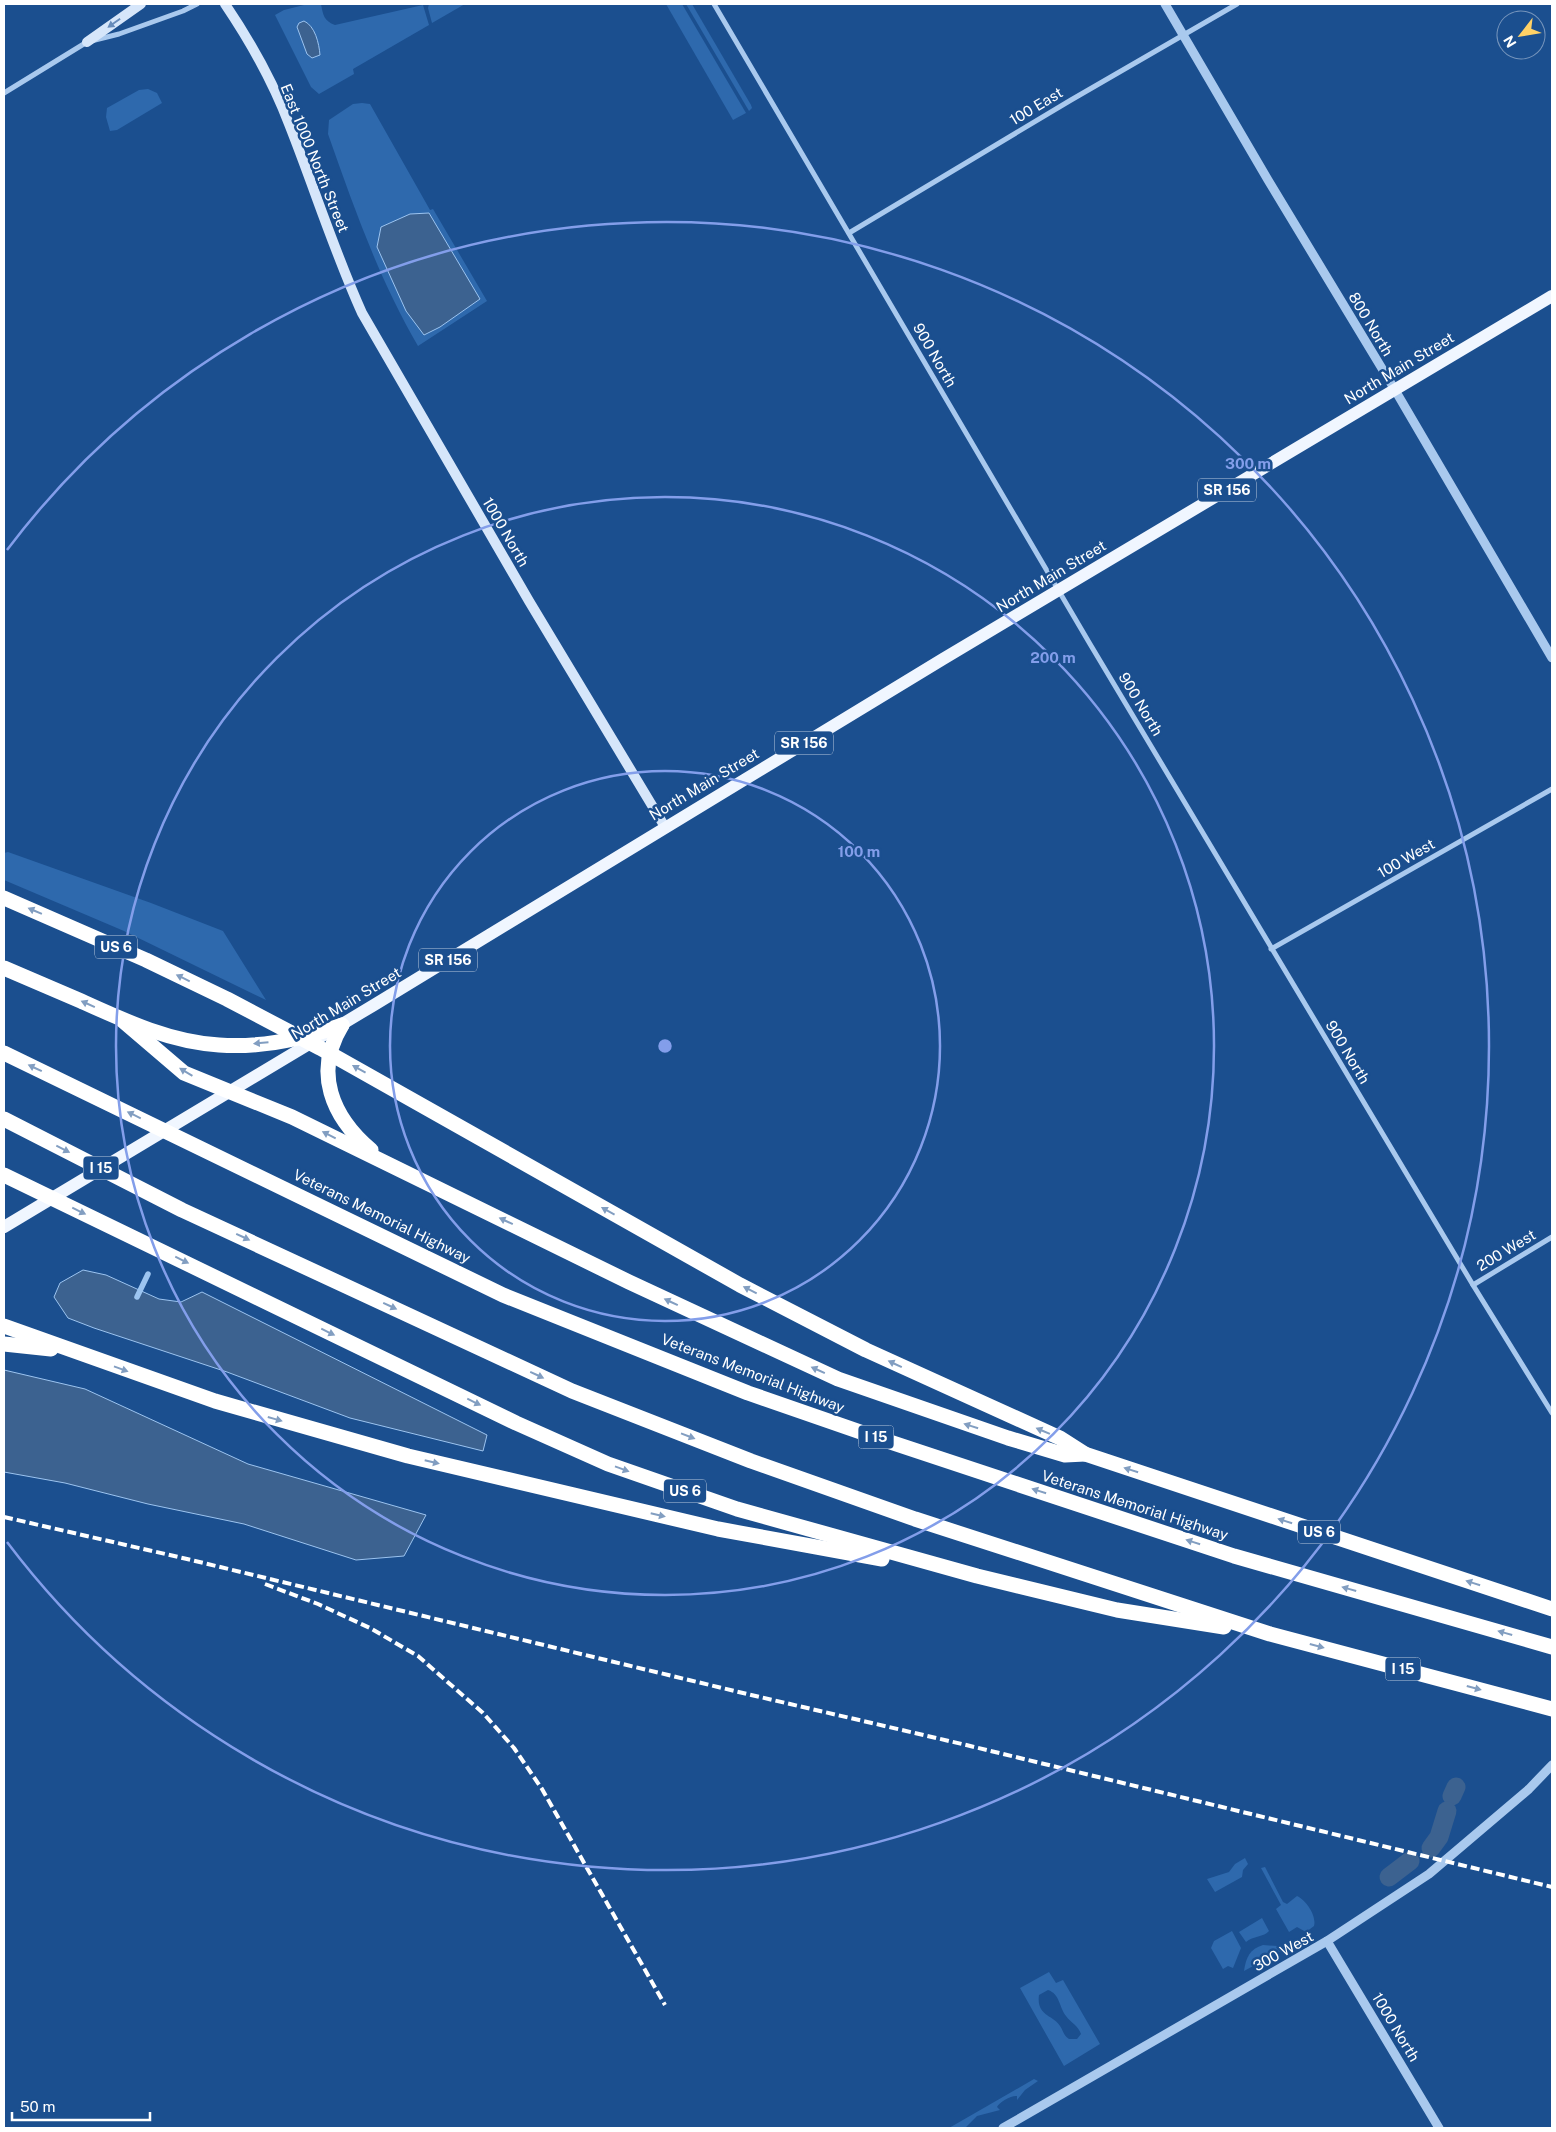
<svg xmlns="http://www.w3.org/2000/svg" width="1556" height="2132" viewBox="0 0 1556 2132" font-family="'Public Sans',sans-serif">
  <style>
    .green { fill: #2e69ad; fill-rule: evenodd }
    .water { fill: #3c6290; stroke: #9cc4f0 }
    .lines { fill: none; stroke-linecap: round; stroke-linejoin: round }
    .stream { stroke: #9cc4f0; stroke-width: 5.5 }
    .canal { stroke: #3c6290; stroke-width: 19 }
    .minor { stroke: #a9c9ee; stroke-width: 5 }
    .tertiary { stroke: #a9c9ee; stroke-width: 9 }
    .secondary { stroke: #d6e6fa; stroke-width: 10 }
    .primary { stroke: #f0f6ff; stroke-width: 12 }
    .motorway { stroke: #fff; stroke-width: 15 }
    .rail { stroke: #fff; stroke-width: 4; stroke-dasharray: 9 4; stroke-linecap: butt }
    .oneway { fill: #668bba }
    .oneway2 { fill: #829ec1 }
    .ring { fill: none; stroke: #839eea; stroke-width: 2.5 }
    .labels { text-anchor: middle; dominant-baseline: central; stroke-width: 5; stroke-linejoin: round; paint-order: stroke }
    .shield { fill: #1b4f8f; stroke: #bbcadd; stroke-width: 1 }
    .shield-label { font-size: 14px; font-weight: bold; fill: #fff }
    .street-label { font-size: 15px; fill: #fff; stroke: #1b4f8f }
    .centre { fill: #839eea; stroke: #1b4f8f; stroke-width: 2.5 }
    .ring-label { font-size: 15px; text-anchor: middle; font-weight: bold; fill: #839eea; stroke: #1b4f8f; stroke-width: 5; stroke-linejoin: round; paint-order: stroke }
  </style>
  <rect width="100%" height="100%" fill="#1b4f8f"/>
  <g class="green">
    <path d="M308 4H321C323 15 324 21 335 25L423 5 429 25 353 69 354 74 319 94 311 87 275 15 284 10Z"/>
    <path d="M429 4H465L432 23 428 8Z"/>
    <path d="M666 4H682L746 113 733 120Z"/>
    <path d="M686 4H692L751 105 752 108 749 111Z"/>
    <path d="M148 89 157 93 162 103 117 130 110 131 106 117 107 108 139 90Z"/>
    <path d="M362 103 370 104 430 210 433 209 487 301 418 346C379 279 354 208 328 134L329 120 353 104Z"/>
    <path d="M8 852 151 903 223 931 266 1000 124 931 4 880V853Z"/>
    <path d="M1245 1858 1248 1864 1243 1870 1242 1877 1215 1892 1207 1879 1229 1872 1235 1864Z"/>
    <path d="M1265 1867 1283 1902 1287 1904 1297 1896C1306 1900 1317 1916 1314 1926L1306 1932 1297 1927 1289 1932 1276 1909 1281 1905 1261 1868Z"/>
    <path d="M1262 1918 1269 1931C1264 1937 1253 1936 1246 1942L1239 1932Z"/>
    <path d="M1232 1931 1241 1948 1233 1968 1228 1966 1223 1969 1211 1948 1214 1941Z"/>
    <path d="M1263 1945 1277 1946 1281 1951 1244 1971C1246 1957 1250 1949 1263 1945Z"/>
    <path d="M1049 1972 1056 1983 1063 1980 1100 2044 1064 2066 1020 1988ZM1048 1990C1060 1994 1059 2007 1066 2016 1071 2023 1078 2025 1081 2034L1077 2039H1069C1063 2035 1064 2032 1060 2026 1054 2015 1036 2016 1039 1995Z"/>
    <path d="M1034 2079 1038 2081 1025 2090 1017 2100V2096C1012 2095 999 2102 997 2107L1000 2110 977 2116 965 2128H949Z"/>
  </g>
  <g class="water">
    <path d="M304 21C315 26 319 43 320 55L312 58 307 54 297 27 299 23Z"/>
    <path d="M429 213 480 299 440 327 424 335 406 311 377 247 381 227 410 214Z"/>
    <path d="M83 1270 106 1275 159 1299 181 1302 202 1292 487 1435 483 1451 350 1418 227 1372 94 1328 68 1318 54 1297 60 1283Z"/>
    <path d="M4 1370 85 1389 248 1464 426 1515 404 1556 356 1560 244 1524 148 1504 65 1483 4 1472Z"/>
  </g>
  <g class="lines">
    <path class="stream" d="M137 1297 148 1274"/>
    <g class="canal">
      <path d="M1452 1796 1456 1787"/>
      <path d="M1431 1848 1439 1837 1447 1811"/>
      <path d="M1389 1877 1410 1861"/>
    </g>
    <g class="minor">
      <path d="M714 4 1090 644 1473 1285 1552 1413"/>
      <path d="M4 93 87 42 119 34 183 11 197 4"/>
      <path d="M849 233 1071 100 1237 4"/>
      <path d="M1271 949 1552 789"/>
      <path d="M1473 1285 1552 1237"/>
    </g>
    <g class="tertiary">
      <path d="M1165 4 1268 180 1395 390 1552 658"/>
      <path d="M1327 1941 1439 2128"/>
      <path d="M1003 2128 1327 1941 1429 1874 1529 1789 1552 1765"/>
    </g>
    <g class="secondary">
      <path d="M225 4C250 41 273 82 289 124 314 187 334 251 362 313L529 601 665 827"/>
      <path d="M87 42 141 4"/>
    </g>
    <path class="primary" d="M4 1227 374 1005 943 659 1552 296"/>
    <g class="motorway">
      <path d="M4 898 146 960 227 999 320 1048 740 1285 866 1350 1060 1438 1085 1454 1552 1609"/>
      <path d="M4 968C30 979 55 990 81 1001 125 1021 170 1042 219 1045 260 1048 303 1039 342 1025"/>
      <path d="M122 1020 184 1073 292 1117 629 1282 838 1379 1008 1438 1065 1455 1085 1454"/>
      <path d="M342 1025C313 1072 332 1117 371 1150"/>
      <path d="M4 1053 503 1295 748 1393 872 1436 1234 1556 1552 1647"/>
      <path d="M4 1119 182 1210 572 1391 751 1461 915 1519 1270 1634 1552 1709"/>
      <path d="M4 1175 516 1423 608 1464 737 1509 977 1576 1117 1610 1224 1627"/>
      <path d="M4 1326 215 1401 408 1456 718 1529 882 1559"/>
      <path d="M4 1344 51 1349"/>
    </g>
    <g class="rail">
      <path d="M4 1517 187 1559 747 1694 962 1744 1552 1887"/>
      <path d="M265 1584 318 1604 370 1628 418 1656 483 1713 514 1748 542 1789 665 2005"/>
    </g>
  </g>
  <defs><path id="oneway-solid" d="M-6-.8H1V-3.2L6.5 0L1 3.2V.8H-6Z" transform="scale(1.25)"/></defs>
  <use class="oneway" href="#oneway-solid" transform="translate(114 23) rotate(145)"/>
  <g class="oneway2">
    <use href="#oneway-solid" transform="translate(35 911) rotate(-157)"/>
    <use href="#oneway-solid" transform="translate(183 978) rotate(-154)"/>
    <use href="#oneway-solid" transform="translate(88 1004) rotate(-156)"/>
    <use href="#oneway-solid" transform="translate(261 1043) rotate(175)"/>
    <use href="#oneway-solid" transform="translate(35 1068) rotate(-155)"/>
    <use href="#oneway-solid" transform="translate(359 1069) rotate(-151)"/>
    <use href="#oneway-solid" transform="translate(186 1072) rotate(-149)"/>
    <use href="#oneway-solid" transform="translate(134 1115) rotate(-154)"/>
    <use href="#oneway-solid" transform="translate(329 1135) rotate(-153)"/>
    <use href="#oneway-solid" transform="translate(63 1149) rotate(27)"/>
    <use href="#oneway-solid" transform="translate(79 1211) rotate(26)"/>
    <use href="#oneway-solid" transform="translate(608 1211) rotate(-151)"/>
    <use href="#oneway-solid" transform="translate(506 1221) rotate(-155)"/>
    <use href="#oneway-solid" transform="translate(243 1237) rotate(25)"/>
    <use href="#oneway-solid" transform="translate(182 1260) rotate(26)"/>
    <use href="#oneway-solid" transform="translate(750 1290) rotate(-153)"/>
    <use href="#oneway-solid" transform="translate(671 1302) rotate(-155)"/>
    <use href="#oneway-solid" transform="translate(390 1306) rotate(25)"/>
    <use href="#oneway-solid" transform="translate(328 1332) rotate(26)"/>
    <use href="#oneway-solid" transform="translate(895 1364) rotate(-155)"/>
    <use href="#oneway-solid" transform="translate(121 1369) rotate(20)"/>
    <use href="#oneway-solid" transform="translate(818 1370) rotate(-156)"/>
    <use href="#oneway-solid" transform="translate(537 1375) rotate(25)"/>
    <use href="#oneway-solid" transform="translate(474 1402) rotate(26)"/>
    <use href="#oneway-solid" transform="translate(275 1419) rotate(16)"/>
    <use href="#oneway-solid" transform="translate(971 1426) rotate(-162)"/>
    <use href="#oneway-solid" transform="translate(1043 1431) rotate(-157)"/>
    <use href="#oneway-solid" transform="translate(688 1436) rotate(21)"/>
    <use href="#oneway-solid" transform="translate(432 1462) rotate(13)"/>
    <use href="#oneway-solid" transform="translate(622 1469) rotate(20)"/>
    <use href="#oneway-solid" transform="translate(1131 1470) rotate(-162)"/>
    <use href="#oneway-solid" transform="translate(1039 1491) rotate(-162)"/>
    <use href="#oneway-solid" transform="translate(658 1515) rotate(13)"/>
    <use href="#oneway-solid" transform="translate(1285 1521) rotate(-162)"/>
    <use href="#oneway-solid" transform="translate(1193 1542) rotate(-162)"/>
    <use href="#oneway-solid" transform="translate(1473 1583) rotate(-162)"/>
    <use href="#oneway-solid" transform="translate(1349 1589) rotate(-164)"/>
    <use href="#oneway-solid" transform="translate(1505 1633) rotate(-164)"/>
    <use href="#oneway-solid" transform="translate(1317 1646) rotate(15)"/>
    <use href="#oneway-solid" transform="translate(1474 1688) rotate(15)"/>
  </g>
  <g class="ring">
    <circle cx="665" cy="1046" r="275"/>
    <circle cx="665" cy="1046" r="549"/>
    <path d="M7 550A824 824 0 1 1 7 1542"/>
  </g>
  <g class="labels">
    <g class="shield">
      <rect x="1198" y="478.5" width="58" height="23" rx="4"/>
      <rect x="775" y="731.5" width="58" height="23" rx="4"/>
      <rect x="95" y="935.5" width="42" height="23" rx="4"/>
      <rect x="419" y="948.5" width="58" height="23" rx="4"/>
      <rect x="83.5" y="1156.5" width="35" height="23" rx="4"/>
      <rect x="858.5" y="1425.5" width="35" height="23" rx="4"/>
      <rect x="664" y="1479.5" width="42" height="23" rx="4"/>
      <rect x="1298" y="1520.5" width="42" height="23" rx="4"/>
      <rect x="1385.5" y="1657.5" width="35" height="23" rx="4"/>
    </g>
    <g class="shield-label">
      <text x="1227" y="490">SR 156</text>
      <text x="804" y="743">SR 156</text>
      <text x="116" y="947">US 6</text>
      <text x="448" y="960">SR 156</text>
      <text x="101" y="1168">I 15</text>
      <text x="876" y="1437">I 15</text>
      <text x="685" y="1491">US 6</text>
      <text x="1319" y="1532">US 6</text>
      <text x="1403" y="1669">I 15</text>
    </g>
    <g class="street-label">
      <text transform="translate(1036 106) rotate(-31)">100 East</text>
      <text transform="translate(315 158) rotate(68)">East 1000 North Street</text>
      <text transform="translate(1371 324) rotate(59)">800 North</text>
      <text transform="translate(935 355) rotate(60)">900 North</text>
      <text transform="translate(1399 368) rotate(-31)">North Main Street</text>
      <text transform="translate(506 532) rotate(60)">1000 North</text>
      <text transform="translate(1051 576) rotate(-31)">North Main Street</text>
      <text transform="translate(1141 704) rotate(59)">900 North</text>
      <text transform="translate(704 784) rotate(-31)">North Main Street</text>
      <text transform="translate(1406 858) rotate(-30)">100 West</text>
      <text transform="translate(346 1003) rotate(-31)">North Main Street</text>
      <text transform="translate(1348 1052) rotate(59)">900 North</text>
      <text transform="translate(382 1216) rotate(26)">Veterans Memorial Highway</text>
      <text transform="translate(1506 1250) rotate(-31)">200 West</text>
      <text transform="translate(753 1373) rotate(21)">Veterans Memorial Highway</text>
      <text transform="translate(1135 1505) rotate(18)">Veterans Memorial Highway</text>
      <text transform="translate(1283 1951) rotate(-29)">300 West</text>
      <text transform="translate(1396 2027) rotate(59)">1000 North</text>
    </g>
  </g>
  <circle cx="665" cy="1046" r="8" class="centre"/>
  <g class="ring-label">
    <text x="1248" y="469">300 m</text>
    <text x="1053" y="663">200 m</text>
    <text x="859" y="857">100 m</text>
  </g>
  <rect width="1556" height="2132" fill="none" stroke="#ffffff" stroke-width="10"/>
  <g transform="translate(1521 35) rotate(239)"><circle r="24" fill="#1b4f8f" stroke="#7695bc"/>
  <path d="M0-4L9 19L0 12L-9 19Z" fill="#ffd166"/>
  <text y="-8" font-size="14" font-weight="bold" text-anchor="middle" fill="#ffffff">N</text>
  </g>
  <path d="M12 2112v8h138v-8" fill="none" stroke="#ffffff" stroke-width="2.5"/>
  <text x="20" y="2112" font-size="15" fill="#ffffff" stroke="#1b4f8f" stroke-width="4" paint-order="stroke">50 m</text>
</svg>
